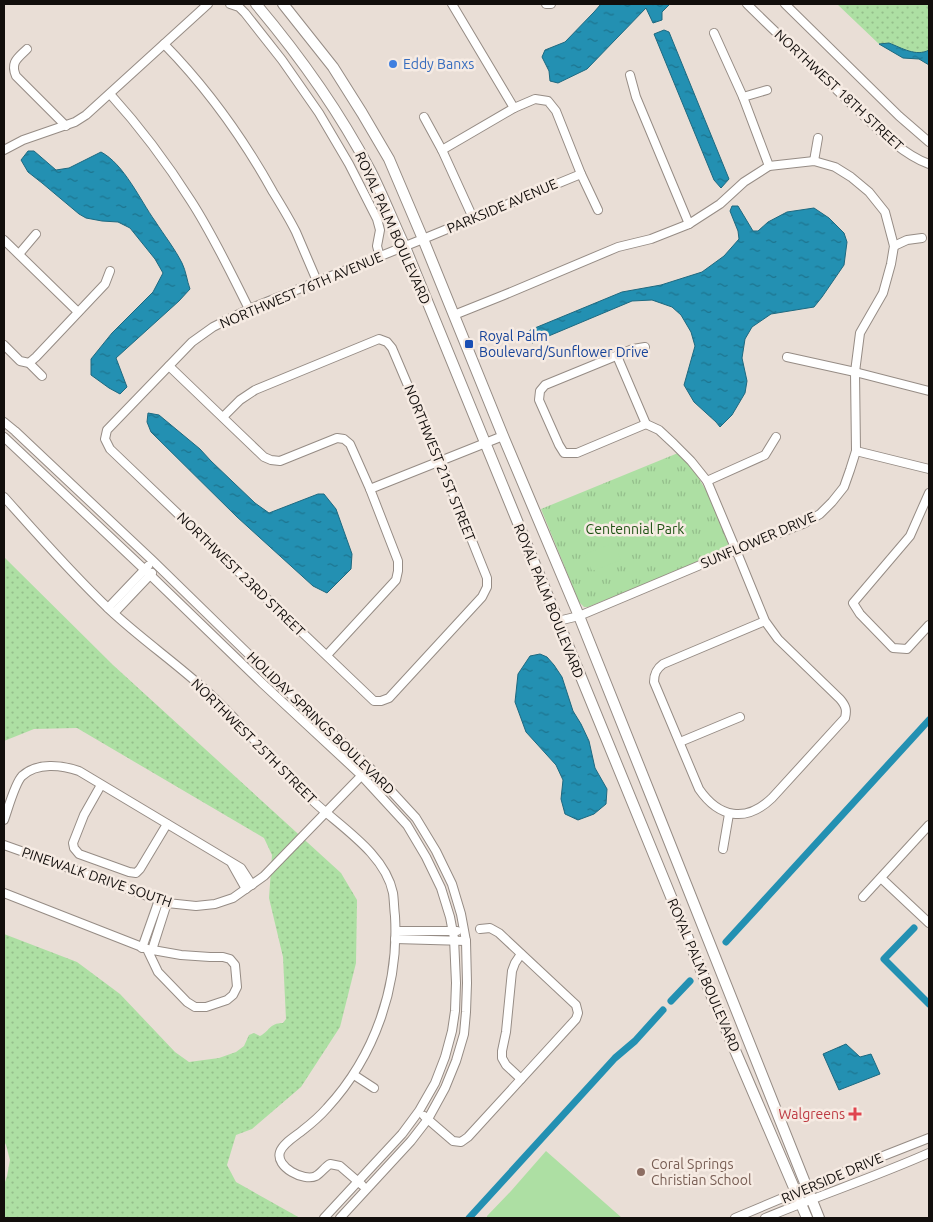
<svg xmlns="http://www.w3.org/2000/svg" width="933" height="1222" viewBox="0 0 933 1222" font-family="Ubuntu,sans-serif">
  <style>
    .grass { fill: url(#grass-dots) }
    .park { fill: url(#park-tufts) }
    .garden { fill: #addfa3 }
    .water { fill: url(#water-ripples); stroke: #1e6980 }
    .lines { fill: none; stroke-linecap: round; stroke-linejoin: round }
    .canal { stroke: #2390b2; stroke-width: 7 }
    .minor-casing { stroke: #968c85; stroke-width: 10 }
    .major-casing { stroke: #968c85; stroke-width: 12 }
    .minor { stroke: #fff; stroke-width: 8 }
    .major { stroke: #fff; stroke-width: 10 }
    .shop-dot { fill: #3f7fe0; stroke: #f6ebe3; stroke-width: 2 }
    .transit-dot { fill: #1a4fb4; stroke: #f6ebe3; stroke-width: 2 }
    .health-dot { fill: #e0444e; stroke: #f6ebe3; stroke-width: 2 }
    .education-dot { fill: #8d6e63; stroke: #f6ebe3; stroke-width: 2 }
    .labels { text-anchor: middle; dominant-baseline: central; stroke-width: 5; stroke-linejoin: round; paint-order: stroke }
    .shop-label { font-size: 14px; fill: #366cbe; stroke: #f6ebe3; text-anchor: start }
    .street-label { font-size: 14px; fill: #120e0c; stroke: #f6ebe3 }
    .transit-label { font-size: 14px; fill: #164399; stroke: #f6ebe3; text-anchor: start }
    .park-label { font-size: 14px; fill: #1f5314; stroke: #f6ebe3 }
    .health-label { font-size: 14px; fill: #be3a42; stroke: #f6ebe3; text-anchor: end }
    .education-label { font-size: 14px; fill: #785e54; stroke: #f6ebe3; text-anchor: start }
  </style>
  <defs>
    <pattern id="grass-dots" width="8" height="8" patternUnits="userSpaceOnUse" patternTransform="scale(1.25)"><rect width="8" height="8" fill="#addfa3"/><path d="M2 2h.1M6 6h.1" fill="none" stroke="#94be8b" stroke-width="1.8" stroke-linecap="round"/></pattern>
    <pattern id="park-tufts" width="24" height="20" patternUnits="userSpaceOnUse" patternTransform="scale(1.25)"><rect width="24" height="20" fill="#addfa3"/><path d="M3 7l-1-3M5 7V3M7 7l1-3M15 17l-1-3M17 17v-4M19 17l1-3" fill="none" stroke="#94be8b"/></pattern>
    <pattern id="water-ripples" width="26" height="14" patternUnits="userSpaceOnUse" patternTransform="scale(1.25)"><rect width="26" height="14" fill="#2390b2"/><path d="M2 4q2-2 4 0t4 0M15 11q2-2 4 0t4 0" fill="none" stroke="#1d748f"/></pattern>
  </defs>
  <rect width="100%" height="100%" fill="#e9ded6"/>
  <g class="grass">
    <path d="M837 4H929V65L919 59 903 58 879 44Z"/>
    <path d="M4 557 113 665 341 873 357 900 356 963 340 1027 301 1087 252 1129 236 1135 227 1165 236 1182 300 1218H4V1185L7 1176 10 1160 6 1145 4 1141V934L77 962 120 994 175 1052 189 1062 219 1058 236 1052 244 1046 249 1035 254 1033 260 1036C269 1032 269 1023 283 1023L286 1019 283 957 269 898 272 855 264 838 77 728 34 729 4 741Z"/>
  </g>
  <path class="park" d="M678 453 695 472 707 492 728 540V545L724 552 588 607H584L579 602 541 509Z"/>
  <g class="garden">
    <path d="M614 543 621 560 592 571 585 554Z"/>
    <path d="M546 1151 622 1218H487V1216L511 1191Z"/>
  </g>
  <g class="water">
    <path d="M601 4H670L662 12V20L653 23 646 8 587 69 558 83 550 81 549 71 542 57 545 50 565 42 594 12Z"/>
    <path d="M664 30 669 32 729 179 721 188 714 180 654 34Z"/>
    <path d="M889 43C902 48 916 57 929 50V65L919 59 903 58 879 44Z"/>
    <path d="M28 151H34L56 170 69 168 101 152C124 164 140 200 155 221 164 235 175 249 182 263 186 271 187 281 190 289L179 301 116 358 127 387 120 394 109 388 91 375V359L112 333 153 292 163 273 155 259 130 228 118 222 102 221 86 218 79 214 42 183 28 172 21 160Z"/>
    <path d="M732 206H738L753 231H758L768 222 787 212 814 208 829 218 844 233 847 242 844 265 822 297 814 307 771 314 752 327 745 339 742 358 747 381 745 393 732 415 720 427 716 422 694 402 684 385 695 346 691 332 681 315 672 307 652 300 632 301 532 343 528 337 530 330 622 292 661 285 702 272 724 256 739 239 738 231 730 211Z"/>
    <path d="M148 413 159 415 200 449 211 461 255 503 269 513 318 494H324L336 509 352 554 351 569 327 593 313 586 237 517 151 432 147 422Z"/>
    <path d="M540 654 547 657 554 665 562 677 573 711 581 724 589 741 595 768 607 789 606 804 594 814 578 820 565 814 561 799 563 780 556 765 526 732 515 702 518 674 530 656Z"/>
    <path d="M846 1044 860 1057 871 1054 880 1074 839 1090 823 1054Z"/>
  </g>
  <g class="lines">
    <g class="canal">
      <path d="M914 928 884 959 929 1004"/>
      <path d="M726 942 929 720"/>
      <path d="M671 1001 690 981"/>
      <path d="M469 1218 615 1058 635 1041 663 1010"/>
    </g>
    <defs>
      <g id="minor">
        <path d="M230 4 239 7 245 13 282 60 319 113 349 164 377 219 380 230 377 246 380 257"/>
        <path d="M452 4 514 108 535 99 548 101 556 111 581 174 598 210"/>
        <path d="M546 4H551"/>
        <path d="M747 4C778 35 811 65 843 96 867 118 898 153 929 164"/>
        <path d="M785 4 899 116 929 142"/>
        <path d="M714 33 743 97 769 166"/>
        <path d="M164 44C207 88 243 138 273 192 281 205 289 218 296 232 303 248 310 265 317 281"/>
        <path d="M27 49C18 58 10 62 16 76L66 126"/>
        <path d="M630 75 636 97 689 224"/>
        <path d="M110 94C140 127 167 163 191 201 213 235 231 273 249 309"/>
        <path d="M743 97 767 90"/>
        <path d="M424 117 442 150 473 218"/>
        <path d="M4 150 23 140 75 122 86 115 208 4"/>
        <path d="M442 150 514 108"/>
        <path d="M814 161 818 138"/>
        <path d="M4 240 78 312"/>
        <path d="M894 246 907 240 922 238"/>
        <path d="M19 254 36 234"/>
        <path d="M454 315 504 295 618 247 651 239 689 224 720 204 744 182 769 166 814 161 835 167 851 177 869 192 885 212 894 246 891 264 883 293 860 333 855 372 856 451 850 470 844 487 832 502 820 514 805 523 736 550 579 616 558 621"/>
        <path d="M4 345 20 361 29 363 42 376"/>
        <path d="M645 347 633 349 545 385 540 391 539 400 559 445 564 453H577L646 424"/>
        <path d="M617 356 646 424 659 430 674 444 691 461 707 481 736 550 765 621 778 639 840 699C846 706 847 710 845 718L772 798C746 823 719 818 699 789L654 682C654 674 656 669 663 664L765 621"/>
        <path d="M787 357 855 372 929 391"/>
        <path d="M29 363 36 357 105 284 110 271"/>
        <path d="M169 366 264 457 271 460 280 461 337 438 344 439 350 444 370 489 398 561V571L396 580 327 655"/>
        <path d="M223 417 240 400 255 390 379 339 387 342 392 348 440 461 487 578V587L482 597 389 698 381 701H374L110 449 105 439 107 430 192 342 213 327 249 309 423 239 581 174"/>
        <path d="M4 422 15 431 153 561 271 676 369 767 416 818 436 851 452 884 461 914 466 941 467 983 466 1012 464 1034 456 1061 445 1088 428 1119 411 1141 340 1218"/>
        <path d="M4 437 145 570 263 684 361 775 407 825 426 857 441 888 450 917 454 938 456 983 455 1011 452 1031 445 1057 435 1083 419 1111 402 1134 324 1218"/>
        <path d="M856 451 929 469"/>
        <path d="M707 481 765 455 776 437"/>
        <path d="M370 489 503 436"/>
        <path d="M929 493 910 536 853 603 860 614 893 648 907 649 929 625"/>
        <path d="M4 497C38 535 72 574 109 609 142 640 179 665 212 696 247 729 277 768 312 800 339 826 385 853 393 893 394 900 394 908 395 916 399 986 375 1056 327 1108 320 1116 312 1123 303 1130 296 1136 283 1143 280 1152 275 1167 304 1182 316 1176 321 1173 325 1167 330 1164L340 1166 362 1185"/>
        <path d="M108 608 148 566"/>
        <path d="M114 613 152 573"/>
        <path d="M680 742 740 717"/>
        <path d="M101 785 84 815 73 843 74 848 79 854 129 872 136 873 140 869 167 824"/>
        <path d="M4 820C8 809 15 783 22 776 37 762 62 765 79 771L241 868 252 885"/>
        <path d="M4 845 167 903 196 906 215 904 233 898 264 876 365 772"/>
        <path d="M723 849 729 814"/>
        <path d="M232 864 246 889"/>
        <path d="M881 878 929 923"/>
        <path d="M4 893 147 949 181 955 210 957H223L230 959 235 965 237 987 233 995 227 1000 206 1007H195L187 1002 158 972 147 949"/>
        <path d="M863 897 929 825"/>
        <path d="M396 931H457"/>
        <path d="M395 939 466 941"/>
        <path d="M142 948 159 900"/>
        <path d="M152 950 167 903"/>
        <path d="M354 1075 374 1088"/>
        <path d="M521 1079 506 1065 502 1058V1051L506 1032 512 971 515 963 521 954"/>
        <path d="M424 1116 453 1141 461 1142 468 1137 576 1019 578 1013 576 1005 499 933 490 928 480 929"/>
        <path d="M735 1218 878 1158 929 1138"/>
        <path d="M765 1218C820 1195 875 1177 929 1153"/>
      </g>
      <g id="major">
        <path d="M256 4C299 55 339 111 370 170 383 195 393 222 405 247L710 992 807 1218"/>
        <path d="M283 4 333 67 362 113 389 159 423 239 503 436 579 616 653 801 819 1218"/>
      </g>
    </defs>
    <use href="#minor" class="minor-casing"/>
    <use href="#major" class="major-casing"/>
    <use href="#minor" class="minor"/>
    <use href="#major" class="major"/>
  </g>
  <circle class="shop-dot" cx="393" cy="64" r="5"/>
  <rect class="transit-dot" x="464" y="339" width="10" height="10" rx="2.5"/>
  <path class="health-dot" d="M852.5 1106.5h5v5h5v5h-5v5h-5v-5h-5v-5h5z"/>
  <circle class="education-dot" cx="641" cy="1172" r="5"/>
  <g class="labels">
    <g class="shop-label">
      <text x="403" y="64">Eddy Banxs</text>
    </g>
    <g class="street-label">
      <text transform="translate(839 90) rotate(43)">NORTHWEST 18TH STREET</text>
      <text transform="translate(502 206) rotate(-23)">PARKSIDE AVENUE</text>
      <text transform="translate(393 228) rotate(66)">ROYAL PALM BOULEVARD</text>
      <text transform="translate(301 290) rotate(-23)">NORTHWEST 76TH AVENUE</text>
      <text transform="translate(440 463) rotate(68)">NORTHWEST 21ST STREET</text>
      <text transform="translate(758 540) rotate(-23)">SUNFLOWER DRIVE</text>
      <text transform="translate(241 574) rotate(44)">NORTHWEST 23RD STREET</text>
      <text transform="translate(549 601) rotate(68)">ROYAL PALM BOULEVARD</text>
      <text transform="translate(321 723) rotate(44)">HOLIDAY SPRINGS BOULEVARD</text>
      <text transform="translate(254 741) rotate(45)">NORTHWEST 25TH STREET</text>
      <text transform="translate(97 877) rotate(19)">PINEWALK DRIVE SOUTH</text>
      <text transform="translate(704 975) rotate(67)">ROYAL PALM BOULEVARD</text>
      <text transform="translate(832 1178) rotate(-23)">RIVERSIDE DRIVE</text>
    </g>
    <g class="transit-label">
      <text x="479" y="336">Royal Palm<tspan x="479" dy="16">Boulevard/Sunflower Drive</tspan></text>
    </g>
    <g class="park-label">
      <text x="635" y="529">Centennial Park</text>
    </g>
    <g class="health-label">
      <text x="845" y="1114">Walgreens</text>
    </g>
    <g class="education-label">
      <text x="651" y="1164">Coral Springs<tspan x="651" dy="16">Christian School</tspan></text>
    </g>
  </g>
  <rect width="933" height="1222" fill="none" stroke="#120e0c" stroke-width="10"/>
</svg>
